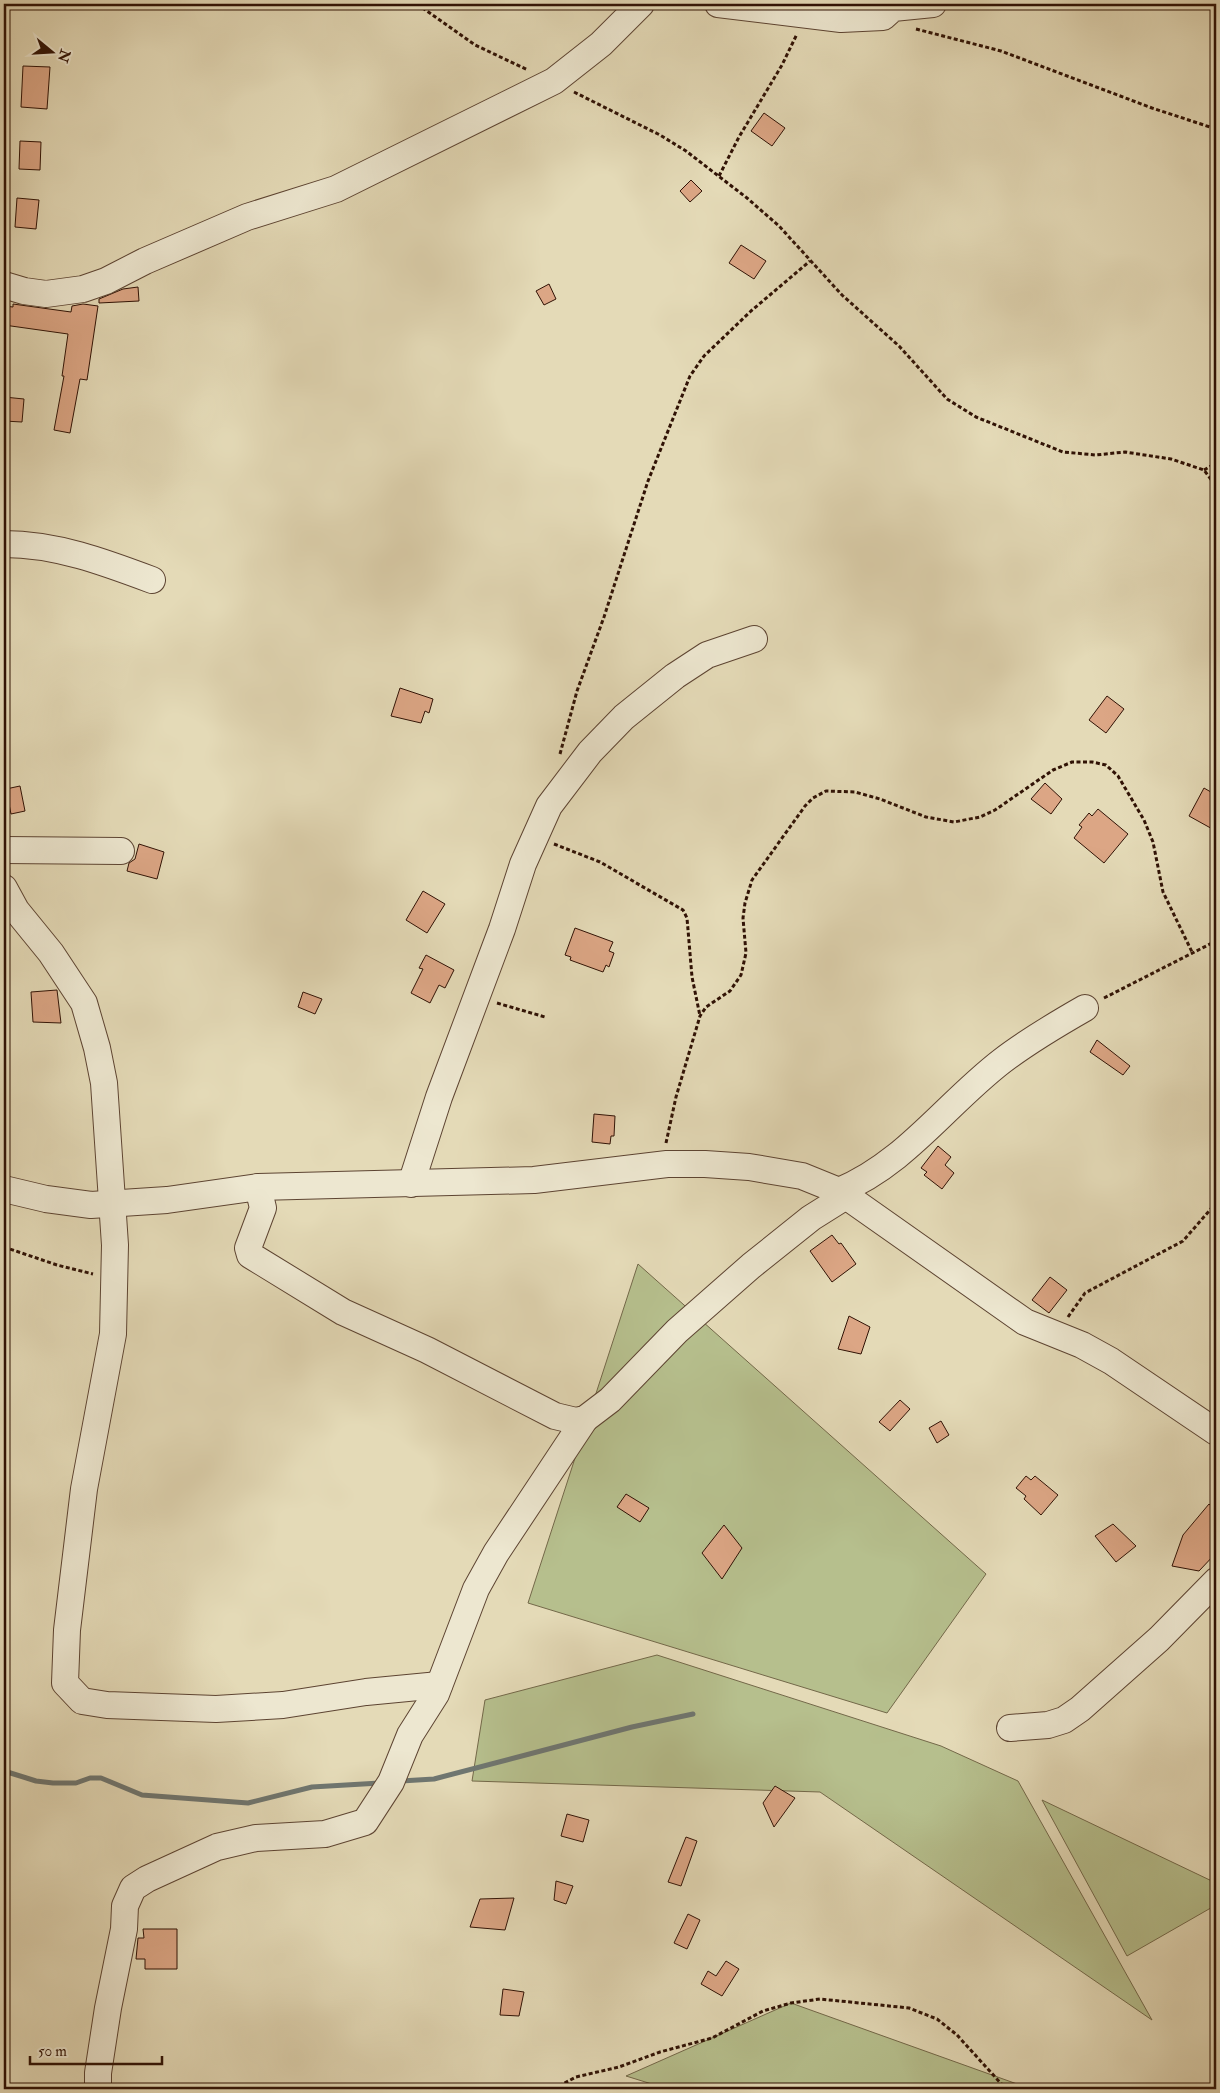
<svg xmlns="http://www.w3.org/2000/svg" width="1220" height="2093" viewBox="0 0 1220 2093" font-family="'IM FELL Double Pica',serif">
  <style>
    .green { fill: #b6bf8d; stroke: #736849 }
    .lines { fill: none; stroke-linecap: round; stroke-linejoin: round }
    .stream { stroke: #6f7670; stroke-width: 5 }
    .building { fill: #dca685; stroke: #301205 }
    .minor-casing { stroke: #5d4432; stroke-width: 28 }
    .path { stroke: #301205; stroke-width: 3; stroke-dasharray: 4 2.5; stroke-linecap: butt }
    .minor { stroke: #ede7d0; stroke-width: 26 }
  </style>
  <rect width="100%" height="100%" fill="#e4dab7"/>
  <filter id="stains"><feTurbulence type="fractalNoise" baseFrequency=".004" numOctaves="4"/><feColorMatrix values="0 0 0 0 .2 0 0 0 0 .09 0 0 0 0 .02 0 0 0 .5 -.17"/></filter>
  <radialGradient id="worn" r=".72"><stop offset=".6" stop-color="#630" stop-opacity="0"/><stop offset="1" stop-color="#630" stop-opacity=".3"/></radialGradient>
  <g class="green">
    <path d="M638 1264 986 1574 887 1713 528 1603Z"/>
    <path d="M657 1655 941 1746 1018 1781 1152 2020 820 1792 472 1781 485 1700Z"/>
    <path d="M1042 1800 1216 1883V1905L1127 1956Z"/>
    <path d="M791 2003 1031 2089H668L626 2076Z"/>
  </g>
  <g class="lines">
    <g class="stream">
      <path d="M4 1771 36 1781 53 1783H76L90 1778H101L142 1795 248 1803 312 1787 380 1783"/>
      <path d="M401 1781 434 1779 632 1727 693 1714"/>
    </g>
  </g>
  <g class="building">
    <path d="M23 66 50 67 47 109 21 107Z"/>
    <path d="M764 113 785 128 772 146 751 131Z"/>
    <path d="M20 141 41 142 40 170 19 169Z"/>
    <path d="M691 180 702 191 690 202 680 191Z"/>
    <path d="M17 198 39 200 36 229 15 227Z"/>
    <path d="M741 245 766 261 754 279 729 263Z"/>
    <path d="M549 284 556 299 544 305 536 291Z"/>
    <path d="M138 287 139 301 99 303V299L123 289Z"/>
    <path d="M13 304 71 312 72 306 83 304 98 306 87 380 80 379 70 433 54 430 64 376H62L68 334 4 325V306L13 307Z"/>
    <path d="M4 397 24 399 22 422 4 421Z"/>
    <path d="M400 688 433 699 429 713 425 711 421 723 391 716Z"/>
    <path d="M1107 696 1124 709 1106 733 1089 720Z"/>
    <path d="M1045 783 1062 799 1051 814 1031 799Z"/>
    <path d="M20 786 25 811 11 814 6 789Z"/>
    <path d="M1204 788 1216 795V831L1189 816Z"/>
    <path d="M1098 809 1128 834 1104 863 1074 838 1082 827 1079 825 1089 813 1092 816Z"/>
    <path d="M139 844 164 852 157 879 127 871 129 863 135 859Z"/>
    <path d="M423 891 445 904 427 933 406 920Z"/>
    <path d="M575 928 613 942 609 951 614 953 609 967 606 965 603 972 570 960 571 957 565 955Z"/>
    <path d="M426 955 454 970 445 988 439 985 430 1003 411 993 423 969 419 968Z"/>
    <path d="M57 990 61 1023 33 1022 31 992Z"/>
    <path d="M303 992 322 999 315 1014 298 1007Z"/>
    <path d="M1097 1040 1130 1066 1123 1075 1090 1052Z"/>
    <path d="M594 1114 615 1116 614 1136H611L610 1144 592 1142Z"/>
    <path d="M938 1146 951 1157 945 1165 954 1173 942 1189 924 1175 927 1172 921 1168Z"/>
    <path d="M832 1235 839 1244 841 1243 856 1264 832 1282 810 1251Z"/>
    <path d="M1050 1277 1067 1290 1049 1313 1032 1300Z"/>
    <path d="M849 1316 870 1327 861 1354 838 1349Z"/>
    <path d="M900 1400 910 1409 890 1431 879 1422Z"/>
    <path d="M941 1421 949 1435 937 1443 929 1428Z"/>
    <path d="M1026 1476 1031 1480 1035 1476 1058 1495 1041 1515 1024 1499 1026 1496 1016 1488Z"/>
    <path d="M626 1494 649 1508 640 1522 617 1507Z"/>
    <path d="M1209 1504 1216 1511V1553L1199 1571 1172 1566 1183 1535Z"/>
    <path d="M1113 1524 1136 1546 1116 1562 1095 1536Z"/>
    <path d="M724 1525 742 1548 722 1579 702 1553Z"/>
    <path d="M775 1786 795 1798 774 1827 763 1803Z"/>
    <path d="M567 1814 589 1820 583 1842 561 1836Z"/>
    <path d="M686 1837 697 1841 681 1886 668 1882Z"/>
    <path d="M556 1881 573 1886 566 1904 554 1900Z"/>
    <path d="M514 1898 505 1930 470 1927 480 1899Z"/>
    <path d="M688 1914 700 1920 687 1949 674 1943Z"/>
    <path d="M143 1929H177V1969H145V1959H136L138 1938H144Z"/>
    <path d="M726 1961 739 1969 722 1996 701 1984 708 1971 716 1976Z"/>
    <path d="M503 1989 524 1992 519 2016 500 2015Z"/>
  </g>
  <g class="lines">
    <defs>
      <g id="minor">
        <path d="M718 4 841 19 883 17 893 8 933 4"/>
        <path d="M4 285 24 291 46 294 83 289 106 281 145 261 247 217 336 189 554 81 601 44 641 4"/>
        <path d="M4 544C56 544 104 562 152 580"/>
        <path d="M4 850 121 851"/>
        <path d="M4 888 16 910 51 953 84 1003 97 1048 104 1083 115 1245 113 1334 84 1489 67 1630 65 1683 82 1701 107 1705 216 1709 283 1705 366 1692 439 1685"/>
        <path d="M411 1184 439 1097 502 929 523 864 549 806 590 752 624 717 675 676 707 655 754 639"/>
        <path d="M258 1187 263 1208 248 1248 250 1255 343 1312 427 1350 555 1416 576 1421 585 1419 610 1400 677 1331 751 1266 811 1218 846 1196"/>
        <path d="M4 1189 46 1199 91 1205 167 1200 258 1187 534 1180 667 1164H705L749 1167 802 1176 839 1191 1025 1322 1082 1345 1111 1361 1216 1432"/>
        <path d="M839 1191C905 1164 946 1104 1002 1061 1028 1041 1057 1024 1085 1008"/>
        <path d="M1010 1728 1048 1725 1064 1720 1080 1709 1159 1639 1216 1581"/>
        <path d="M98 2089V2073L108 2008 124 1929 125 1906 133 1888 147 1879 217 1847 256 1838 325 1834 365 1822 391 1782 410 1735 436 1694 476 1589 496 1553 585 1419"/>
      </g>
    </defs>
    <use href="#minor" class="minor-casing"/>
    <g class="path">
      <path d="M417 4 475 45 528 70"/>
      <path d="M916 29 1001 51 1152 108 1216 129"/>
      <path d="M574 92 660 135 686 151 747 198 779 226 842 295 899 346 947 399 976 417 1063 452 1096 455 1125 452 1171 459 1204 470 1216 486"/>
      <path d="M719 176 739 137 782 65 797 34"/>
      <path d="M1204 470 1216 463"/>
      <path d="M560 754 577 691 604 617 648 481 690 376 704 356 751 311 810 261"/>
      <path d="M554 844 600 862 683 910 687 918 692 977 700 1016"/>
      <path d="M1104 998 1216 941"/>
      <path d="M497 1003 545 1017"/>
      <path d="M666 1143 676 1097 700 1016 706 1007 730 991 741 975 746 953 743 918 745 903 752 880 805 806 813 798 826 791 855 792 880 799 926 817 954 822 980 817 995 810 1053 770 1072 762H1092L1106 765 1118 776 1144 820 1153 842 1163 892 1193 954"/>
      <path d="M4 1247 57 1265 93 1274"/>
      <path d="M1068 1317 1085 1293 1183 1241 1216 1203"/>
      <path d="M190 2089 329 2085 369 2089"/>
      <path d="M553 2089 576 2077 619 2067 660 2052 712 2038 763 2011 791 2003 820 1999 909 2008 937 2019 957 2035 1006 2089"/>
    </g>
    <use href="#minor" class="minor"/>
  </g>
  <rect width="1220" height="2093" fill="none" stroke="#e4dab7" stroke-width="20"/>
  <rect x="5" y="5" width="1210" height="2083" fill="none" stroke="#301205" stroke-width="2.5"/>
  <rect x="10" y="10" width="1200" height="2073" fill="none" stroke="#301205"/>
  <g transform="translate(52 52) rotate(108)" stroke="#ede7d0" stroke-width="4" paint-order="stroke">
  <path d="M0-4L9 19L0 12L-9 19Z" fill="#301205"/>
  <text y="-8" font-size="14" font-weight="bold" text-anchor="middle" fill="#301205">N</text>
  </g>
  <path d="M30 2056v8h132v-8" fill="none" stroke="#301205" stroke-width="2.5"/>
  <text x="38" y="2056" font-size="15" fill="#301205" stroke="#ede7d0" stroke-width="4" paint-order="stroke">50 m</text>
  <rect width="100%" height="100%" filter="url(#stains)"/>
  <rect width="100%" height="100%" fill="url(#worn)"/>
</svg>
